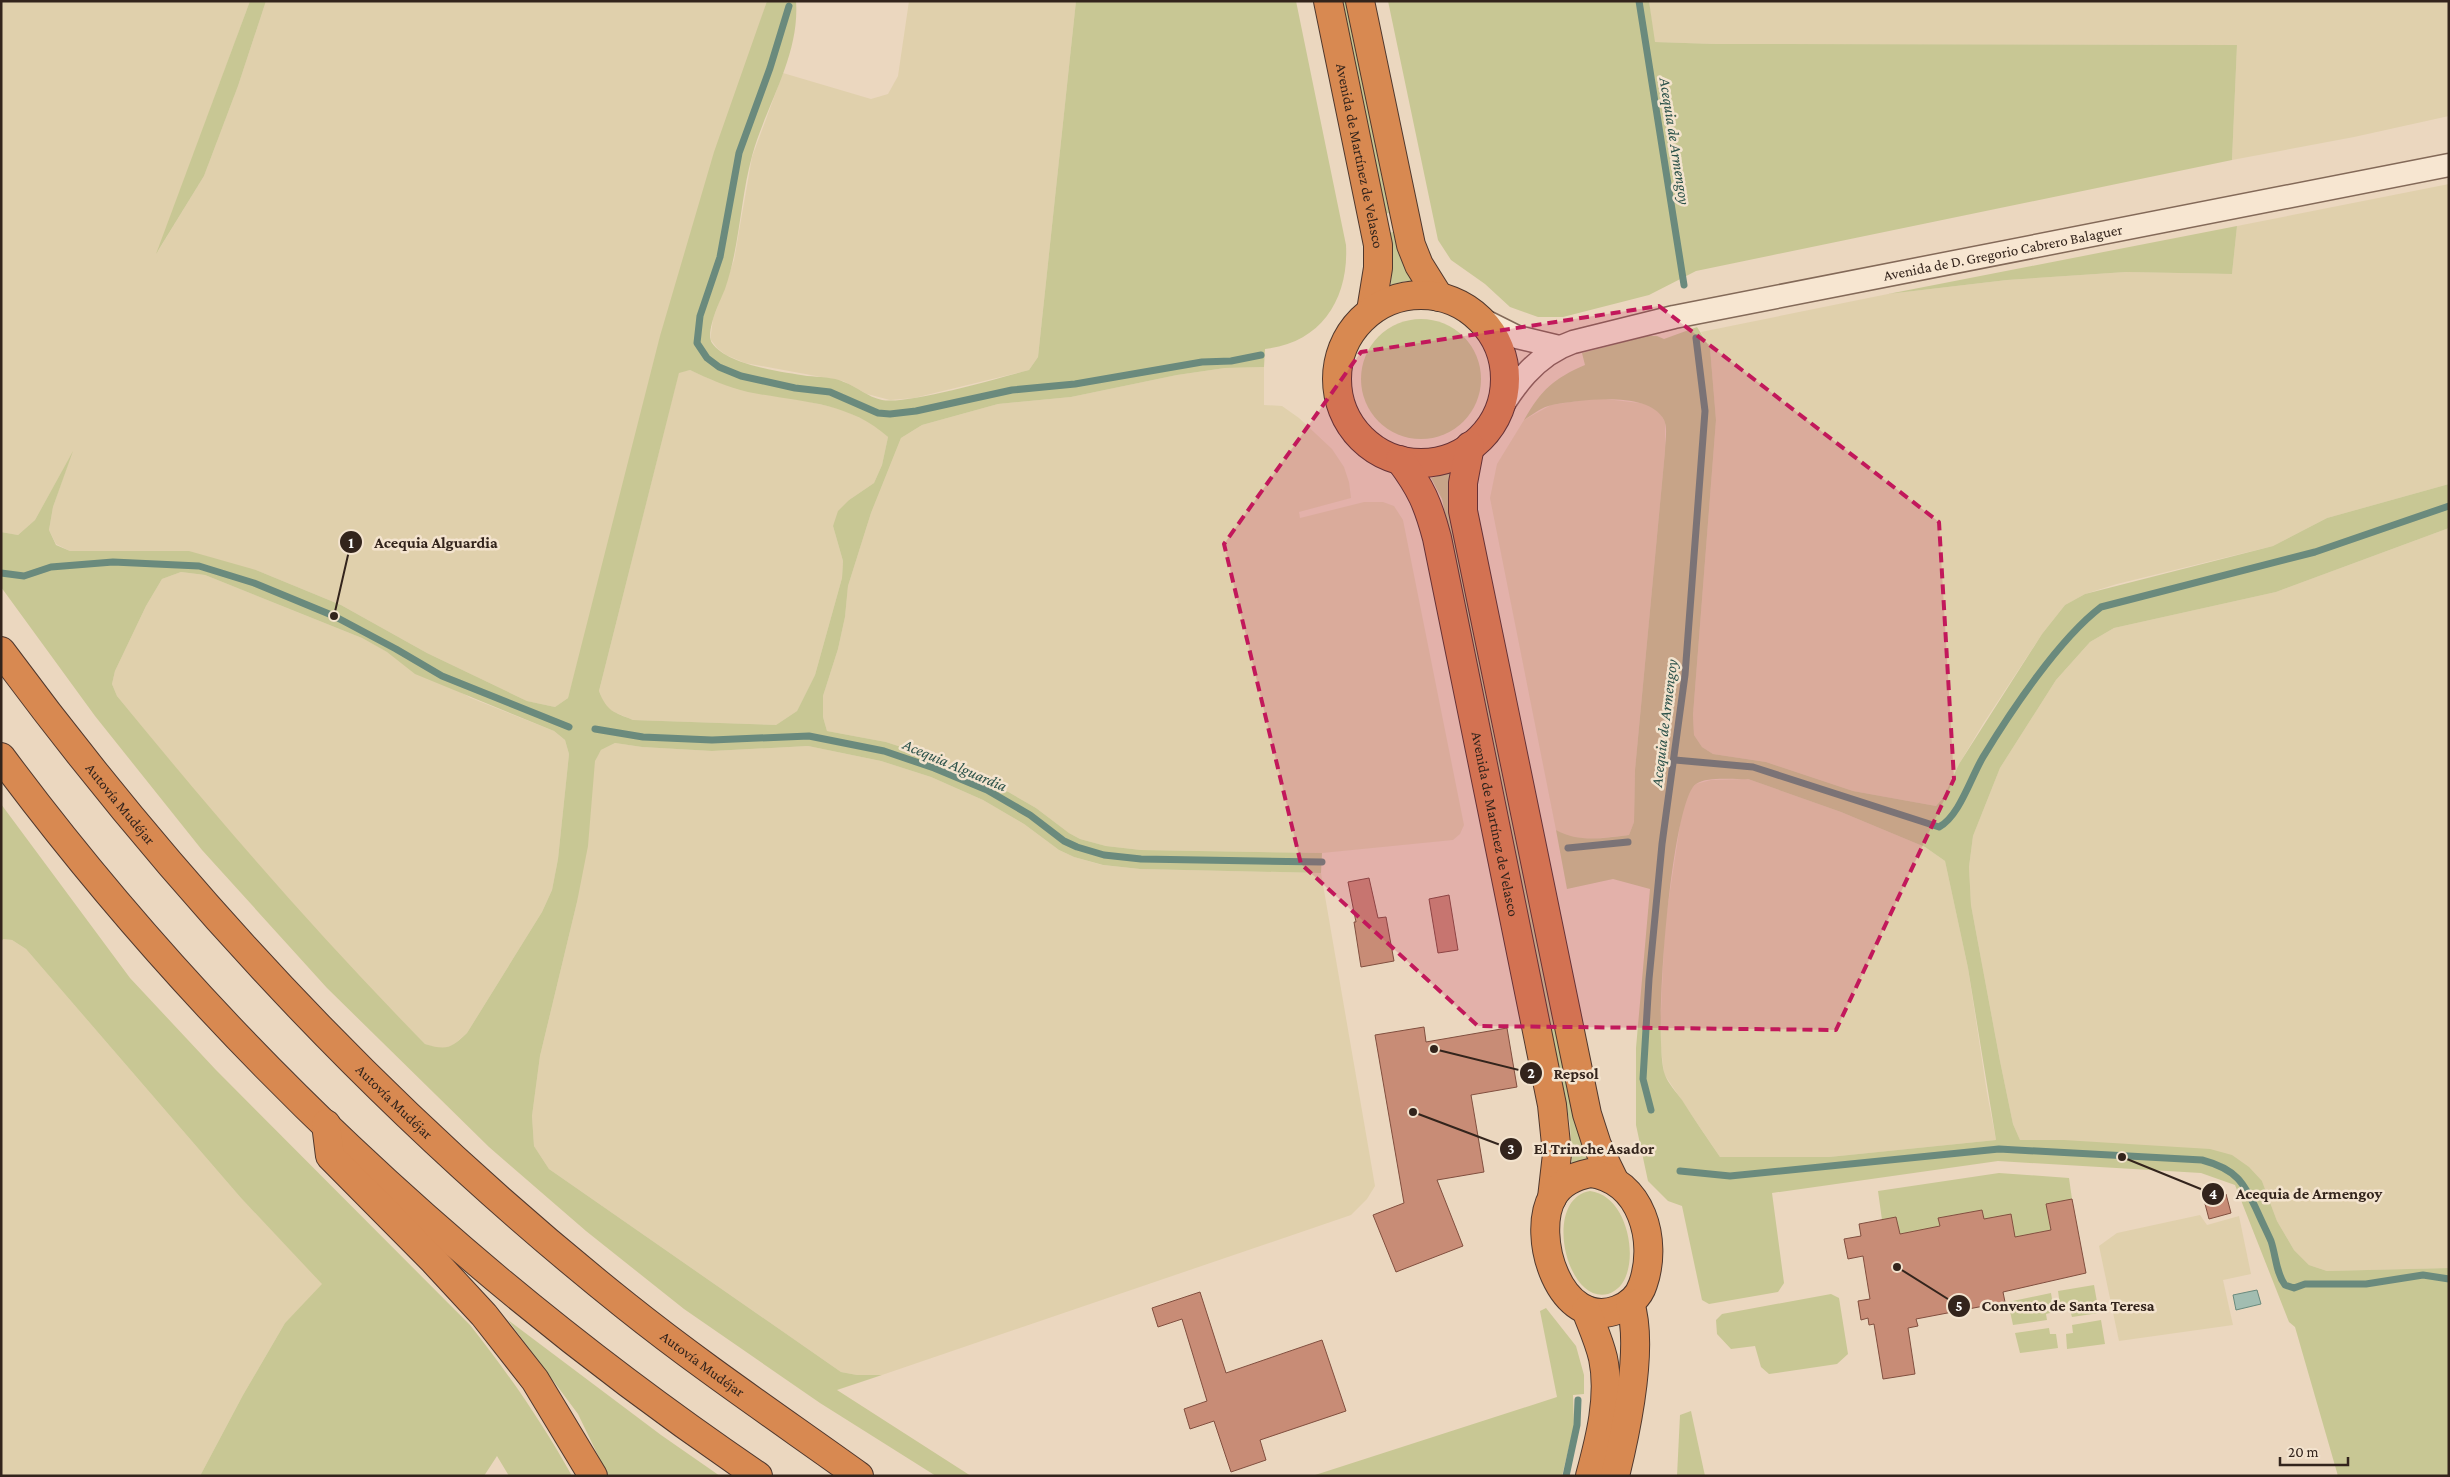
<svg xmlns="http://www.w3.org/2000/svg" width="2450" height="1477" viewBox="0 0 2450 1477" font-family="'Crimson Pro',serif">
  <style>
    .farmland { fill: #e0d0ac }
    .green { fill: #c8c794; fill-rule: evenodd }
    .water { fill: #a2bdb1; stroke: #6a8a7d }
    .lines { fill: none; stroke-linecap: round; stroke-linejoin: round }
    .stream { stroke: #6a8a7d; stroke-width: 7 }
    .building { fill: #c88c76; stroke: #814f3f }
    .minor-casing { stroke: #836958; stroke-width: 25 }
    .highway-casing { stroke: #50382d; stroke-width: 30 }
    .minor { stroke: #f7e6d1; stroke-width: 22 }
    .highway { stroke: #d88951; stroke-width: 28 }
    .marked { fill: #c2185b; fill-opacity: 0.2; stroke: #c2185b; stroke-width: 4; stroke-dasharray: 10 6; stroke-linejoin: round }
    .labels { text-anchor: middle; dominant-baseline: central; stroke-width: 5; stroke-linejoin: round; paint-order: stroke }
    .street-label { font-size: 15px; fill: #33241c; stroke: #f3e3ce }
    .water-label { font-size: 16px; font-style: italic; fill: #2c524a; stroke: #f3e3ce }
    .leader { fill: none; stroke: #33241c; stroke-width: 2 }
    .callout-dot { fill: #33241c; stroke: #f3e3ce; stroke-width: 2 }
    .mark-label { font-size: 15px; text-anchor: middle; font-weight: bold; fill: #fff }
    .callout-label { font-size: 16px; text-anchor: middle; font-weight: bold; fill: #33241c; stroke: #f3e3ce; stroke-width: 5; stroke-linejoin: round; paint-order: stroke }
  </style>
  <rect width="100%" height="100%" fill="#ebd7bf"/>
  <g class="farmland">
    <path d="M1 1H250L158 251 204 176 238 86 266 1H767L749 55 603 569 568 698 555 707 527 701 427 653 341 605 256 570 70 551 56 544 49 530 53 507 71 455 35 520 18 535 1 532Z"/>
    <path d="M909 1H1076L1038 357 1029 370 914 398 890 400 867 394 843 381 745 363 726 355 717 348 711 340V334L713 319 734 260 752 157 783 73 871 99 888 94 898 76Z"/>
    <path d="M1649 1H2449V116L2354 137 2232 160 2237 45 1715 44 1654 42Z"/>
    <path d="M2449 184V484L2327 518 2273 546 2117 584 2085 594 2065 605 2042 634 1983 724 1959 764 1943 798 1936 806 1853 791 1766 762 1713 754 1702 747 1694 735 1693 715 1716 420 1710 348 1701 332 1888 294 2007 280 2126 272 2232 274 2237 226Z"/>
    <path d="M1264 367V405L1282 406 1299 418 1332 449 1344 467 1349 482 1351 498 1299 512 1300 518 1364 502H1383L1394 506 1403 520 1464 825 1460 834 1453 840 1322 853 1141 850 1106 846 1080 839 1069 833 1036 808 991 782 938 759 886 742 827 731 823 717V696L838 649 845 617 848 586 871 513 901 438 922 425 998 404 1071 397 1177 375 1225 368Z"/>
    <path d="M690 370 712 380 841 409 873 424 888 437 882 465 874 483 849 500 833 526 843 561 842 578 815 675 797 711 776 725 633 720 614 712 605 706 599 691 679 372Z"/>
    <path d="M1597 398 1648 404 1660 413 1665 422V451L1635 770 1634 822 1629 835 1582 840 1567 837 1556 830 1490 498 1497 464 1524 420 1551 405Z"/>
    <path d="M2449 528V1268L2327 1271 2309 1265 2294 1250 2277 1221 2262 1181 2020 1140 2013 1124 2000 1061 1971 905 1969 867 1973 836 2000 768 2056 680 2090 642 2114 628 2276 592Z"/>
    <path d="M181 572 205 575 362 638 471 698 554 731 565 740 569 754 558 859 552 890 542 912 467 1033 452 1046 440 1049 425 1044 342 960 216 817 117 696 112 684 115 671 146 606 162 579Z"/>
    <path d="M615 743 642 747 712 751 808 746 881 761 931 777 983 800 1024 824 1059 850 1074 857 1102 865 1140 869 1321 873 1375 1186 1367 1199 1351 1215 882 1375H857L841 1372 549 1169 534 1146 532 1116 540 1056 577 902 594 761 601 750Z"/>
    <path d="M1748 779 1841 812 1925 847 1945 861 1968 968 1987 1093 1996 1140 1829 1157H1720L1664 1074 1661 1048V1010L1665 924 1681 818 1688 792 1696 784 1711 780Z"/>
    <path d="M3 939 12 940 26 949 241 1198 323 1284 285 1323 243 1395 200 1476H1Z"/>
    <path d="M2200 1215 2207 1225 2239 1216 2251 1274 2223 1280 2233 1325 2119 1341 2099 1246 2117 1233Z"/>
  </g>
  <g class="green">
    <path d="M250 1H266L238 86 204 176 156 254Z"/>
    <path d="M767 1H796C800 56 766 105 752 156 740 200 740 246 725 289 720 301 705 332 712 343 727 365 782 372 807 376 819 377 833 377 844 382 857 387 868 397 882 400 908 405 999 378 1029 370L1038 357 1076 1H1296L1346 245C1349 299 1321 343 1265 349L1264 367 1225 368 1177 375 1071 397 998 404 922 425 901 438 871 513 848 586 845 617 838 649 823 696V717L827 731 886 742 938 759 991 782 1036 808 1069 833 1080 839 1106 846 1141 850 1322 853 1321 873 1140 869 1103 865 1074 857 1059 850 1024 824 983 800 931 777 881 761 808 746 712 751 642 747 615 743 601 750 595 761 588 846 577 902 540 1056 532 1116 534 1146 549 1169 841 1372 857 1375H882L837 1390 971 1476H936L820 1403 684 1309 586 1231 489 1147 327 988 202 850 95 716 1 587V532L18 535 35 520 73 451 53 507 49 530 56 545 70 551H189L256 570 341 605 427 653 527 701 555 707 568 698 660 336 714 152ZM690 370C708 379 728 387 748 392 798 402 848 401 888 437L882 465 874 483 849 500 838 511 833 526 843 561 842 578 815 675 797 711 776 725 633 720C614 712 607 712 599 691L679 373ZM181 572 205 575 362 638 387 652 415 674 554 731 565 740 569 754 558 859 552 890 542 912 467 1033C451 1048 447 1051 425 1044 316 933 215 816 117 696L112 684 115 671 146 606 162 579Z"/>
    <path d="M1341 1H1346L1389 213 1384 214Z"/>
    <path d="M1388 1H1649L1655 42 1715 44 2237 45 2232 160 1696 271 1649 295 1563 317H1538L1510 307 1485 284 1451 260 1438 240Z"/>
    <path d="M2237 226 2232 274 2126 272 2007 280 1888 294Z"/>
    <path d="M1393 232 1400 258 1413 282 1405 281 1391 285 1392 259 1389 233Z"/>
    <circle cx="1421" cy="379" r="60"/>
    <path d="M1697 327 1710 348 1716 420 1693 715 1694 735 1702 747 1713 754 1766 762 1853 791 1936 806 1943 798 1959 764 2042 634 2065 605 2085 594 2273 546 2327 518 2449 484V528L2276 592 2114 628 2090 642 2056 680 2000 768 1973 836 1969 867 1971 905 2000 1061 2013 1124 2020 1140H2064L2210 1149 2232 1155 2249 1167 2262 1181 2277 1221 2294 1250 2309 1265 2327 1271 2449 1268V1476H2338L2295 1327 2289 1322 2235 1185 2201 1173 1998 1161 1772 1193 1784 1283 1778 1292 1709 1304 1702 1300 1682 1206 1668 1201 1648 1181 1636 1125V1048L1650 889 1613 879 1567 889 1556 830C1579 843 1603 838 1629 835L1634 822 1635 770 1665 451C1665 442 1668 428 1664 420 1649 390 1579 400 1552 405 1542 407 1533 414 1524 420 1542 389 1553 379 1585 365L1582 353 1647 336H1657L1664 339ZM1748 779 1841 812 1925 847 1945 861 1968 968 1996 1140 1829 1157H1720C1707 1138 1694 1119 1682 1100 1676 1092 1668 1083 1665 1075 1652 1043 1671 800 1696 784 1709 776 1733 780 1748 779Z"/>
    <path d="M1450 472 1449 502 1575 1123 1584 1150 1593 1163 1572 1167 1570 1124 1447 524 1442 499 1431 478Z"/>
    <path d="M1 804 130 978 216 1070 470 1325C508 1373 542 1422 572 1476H509L497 1456 484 1476H200L243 1395 285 1323 322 1284 241 1198 26 949 12 940 3 939 1 942Z"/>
    <path d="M1999 1173 2069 1178 2072 1199 2046 1204 2051 1230 2015 1237 1984 1219 1982 1210 1938 1218 1940 1227 1900 1234 1896 1217 1882 1220 1878 1191Z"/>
    <path d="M1590 1191C1624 1195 1637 1248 1626 1276 1623 1284 1617 1291 1608 1294 1566 1305 1542 1199 1590 1191Z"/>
    <path d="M2094 1285 2099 1313 2072 1317 2070 1310 2061 1312 2058 1291Z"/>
    <path d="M2051 1293 2054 1312 2046 1314 2047 1320 2013 1325 2008 1302Z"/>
    <path d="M1831 1294 1839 1298 1848 1354 1837 1364 1769 1374 1761 1367 1755 1346 1731 1349 1717 1334 1716 1320 1722 1314Z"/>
    <path d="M1546 1308 1576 1346 1584 1375V1394L1573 1395 1574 1426 1562 1476H1312L1557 1397 1540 1311Z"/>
    <path d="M508 1320 661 1435 720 1476H608L578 1414Z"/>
    <path d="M2101 1320 2105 1344 2067 1349 2066 1334 2073 1333 2072 1325Z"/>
    <path d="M2049 1328 2050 1334H2056L2058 1348 2020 1353 2015 1333Z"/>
    <path d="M1691 1411 1705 1476H1677L1680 1415Z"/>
  </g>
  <path class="water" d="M2257 1290 2261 1304 2236 1310 2233 1295Z"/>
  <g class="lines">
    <g class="stream">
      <path d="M1639 1 1684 285"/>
      <path d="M789 6 770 68 739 153 720 257 700 316 697 343 707 358 719 367 741 376 795 388 830 392 878 413 890 414 916 411 1012 390 1075 384 1202 362 1231 361 1261 355"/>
      <path d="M1 573 24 576 51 567 113 562 199 566 254 583 334 616 396 649 442 676 569 727"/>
      <path d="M595 729 643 737 712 740 809 736 884 751 934 768 987 790 1030 815 1064 841 1077 847 1104 855 1141 859 1322 862"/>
      <path d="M1675 760 1753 767 1939 827C1959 817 1971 777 1983 757 2011 711 2059 639 2101 607L2315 552 2449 506"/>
      <path d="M1568 848 1628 842"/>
      <path d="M1651 1110 1643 1079 1649 979 1662 844 1685 675 1705 411 1696 338"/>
      <path d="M1680 1171 1730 1176 1999 1149 2202 1160C2236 1169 2244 1182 2258 1213 2262 1222 2267 1232 2271 1241 2276 1256 2276 1273 2285 1285L2294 1288 2305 1284H2366L2423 1275 2449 1279"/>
      <path d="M1566 1476 1577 1425 1578 1400"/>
    </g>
  </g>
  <g class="building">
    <path d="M1369 878 1378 918 1386 917 1394 961 1361 967 1354 922H1356L1348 882Z"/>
    <path d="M1449 895 1458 950 1438 953 1429 899Z"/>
    <path d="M1424 1027 1426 1042 1507 1028 1517 1087 1471 1095 1484 1172 1437 1180 1463 1246 1396 1272 1373 1215 1404 1203 1375 1035Z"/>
    <path d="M2226 1194 2231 1213 2209 1219 2204 1200Z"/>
    <path d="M2072 1199 2086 1273 2003 1292 2005 1302 1916 1319 1918 1326 1908 1328 1915 1374 1883 1379 1874 1324 1869 1325 1868 1318 1861 1320 1858 1301 1870 1299 1863 1256 1848 1259 1844 1239 1861 1236 1859 1224 1896 1217 1900 1234 1940 1226 1938 1218 1982 1210 1984 1219 2011 1214 2015 1237 2051 1230 2046 1204Z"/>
    <path d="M1200 1292 1226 1373 1322 1340 1346 1411 1260 1440 1266 1460 1231 1472 1214 1421 1190 1429 1184 1409 1207 1401 1182 1319 1158 1327 1152 1308Z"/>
  </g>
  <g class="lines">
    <defs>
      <g id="minor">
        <path d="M1477 317 1517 337 1559 347"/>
        <path id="s1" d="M1493 422C1512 388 1535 355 1573 342L1674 317 2449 165"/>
      </g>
      <g id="highway">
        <path id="s2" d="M1328 1 1378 245V268L1371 311"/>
        <path d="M1360 1 1411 245 1419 265 1439 297"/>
        <circle cx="1421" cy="379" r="84"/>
        <path d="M1470 446 1463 483V511L1587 1114 1597 1145 1613 1178"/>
        <path id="s3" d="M1400 460C1421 488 1428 504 1437 538L1552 1105 1557 1154 1552 1198"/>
        <path id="s4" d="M1 651C182 896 388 1116 626 1306 701 1366 781 1420 859 1476"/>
        <path d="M1 757C209 1037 470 1280 758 1476"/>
        <path d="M326 1124 330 1156 434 1261 484 1315 535 1380 593 1476"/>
        <path d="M1590 1173C1642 1180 1658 1241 1643 1284 1639 1297 1628 1306 1617 1310 1560 1331 1530 1235 1553 1196 1561 1182 1575 1176 1590 1173Z"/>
        <path d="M1586 1310C1592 1326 1599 1341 1603 1358 1611 1396 1600 1439 1590 1476"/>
        <path d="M1615 1476C1626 1431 1644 1346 1630 1303"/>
      </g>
    </defs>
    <use href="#minor" class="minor-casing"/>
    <use href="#highway" class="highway-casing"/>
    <use href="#minor" class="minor"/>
    <use href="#highway" class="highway"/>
  </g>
  <path class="marked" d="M1659 306 1939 522 1954 779 1836 1030 1478 1026 1301 864 1224 544 1361 352Z"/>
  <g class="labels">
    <g class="street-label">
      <text stroke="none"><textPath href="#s2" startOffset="158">Avenida de Martínez de Velasco</textPath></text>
      <text stroke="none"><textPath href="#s1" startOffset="555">Avenida de D. Gregorio Cabrero Balaguer</textPath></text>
      <text stroke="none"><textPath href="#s4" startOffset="194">Autovía Mudéjar</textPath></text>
      <text stroke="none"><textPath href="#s3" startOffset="379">Avenida de Martínez de Velasco</textPath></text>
      <text stroke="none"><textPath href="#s4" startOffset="599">Autovía Mudéjar</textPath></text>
      <text stroke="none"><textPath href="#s4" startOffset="1004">Autovía Mudéjar</textPath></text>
    </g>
    <g class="water-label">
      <text transform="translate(1675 141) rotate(81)">Acequia de Armengoy</text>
      <text transform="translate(1664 723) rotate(-83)">Acequia de Armengoy</text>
      <text transform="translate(955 765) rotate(23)">Acequia Alguardia</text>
    </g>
  </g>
  <path class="leader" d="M334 616L351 542M1434 1049L1531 1073M1413 1112L1511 1149M2122 1157L2213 1194M1897 1267L1959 1306"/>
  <g class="callout-dot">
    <circle cx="334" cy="616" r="5"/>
    <circle cx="1434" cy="1049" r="5"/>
    <circle cx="1413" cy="1112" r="5"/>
    <circle cx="2122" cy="1157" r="5"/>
    <circle cx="1897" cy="1267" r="5"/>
    <circle cx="351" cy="542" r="12"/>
    <circle cx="1531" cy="1073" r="12"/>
    <circle cx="1511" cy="1149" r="12"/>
    <circle cx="2213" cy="1194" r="12"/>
    <circle cx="1959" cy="1306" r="12"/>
  </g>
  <g class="mark-label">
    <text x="351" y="548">1</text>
    <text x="1531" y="1078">2</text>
    <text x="1511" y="1154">3</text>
    <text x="2213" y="1199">4</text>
    <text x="1959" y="1311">5</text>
  </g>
  <g class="callout-label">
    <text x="436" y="548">Acequia Alguardia</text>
    <text x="1576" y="1079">Repsol</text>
    <text x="1594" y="1154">El Trinche Asador</text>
    <text x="2309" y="1199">Acequia de Armengoy</text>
    <text x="2068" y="1311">Convento de Santa Teresa</text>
  </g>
  <rect width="2450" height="1477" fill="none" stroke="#33241c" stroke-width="5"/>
  <path d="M2280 1457v8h68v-8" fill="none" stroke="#33241c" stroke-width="2.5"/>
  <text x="2288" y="1457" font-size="15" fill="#33241c" stroke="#f3e3ce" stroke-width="4" paint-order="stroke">20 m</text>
</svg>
